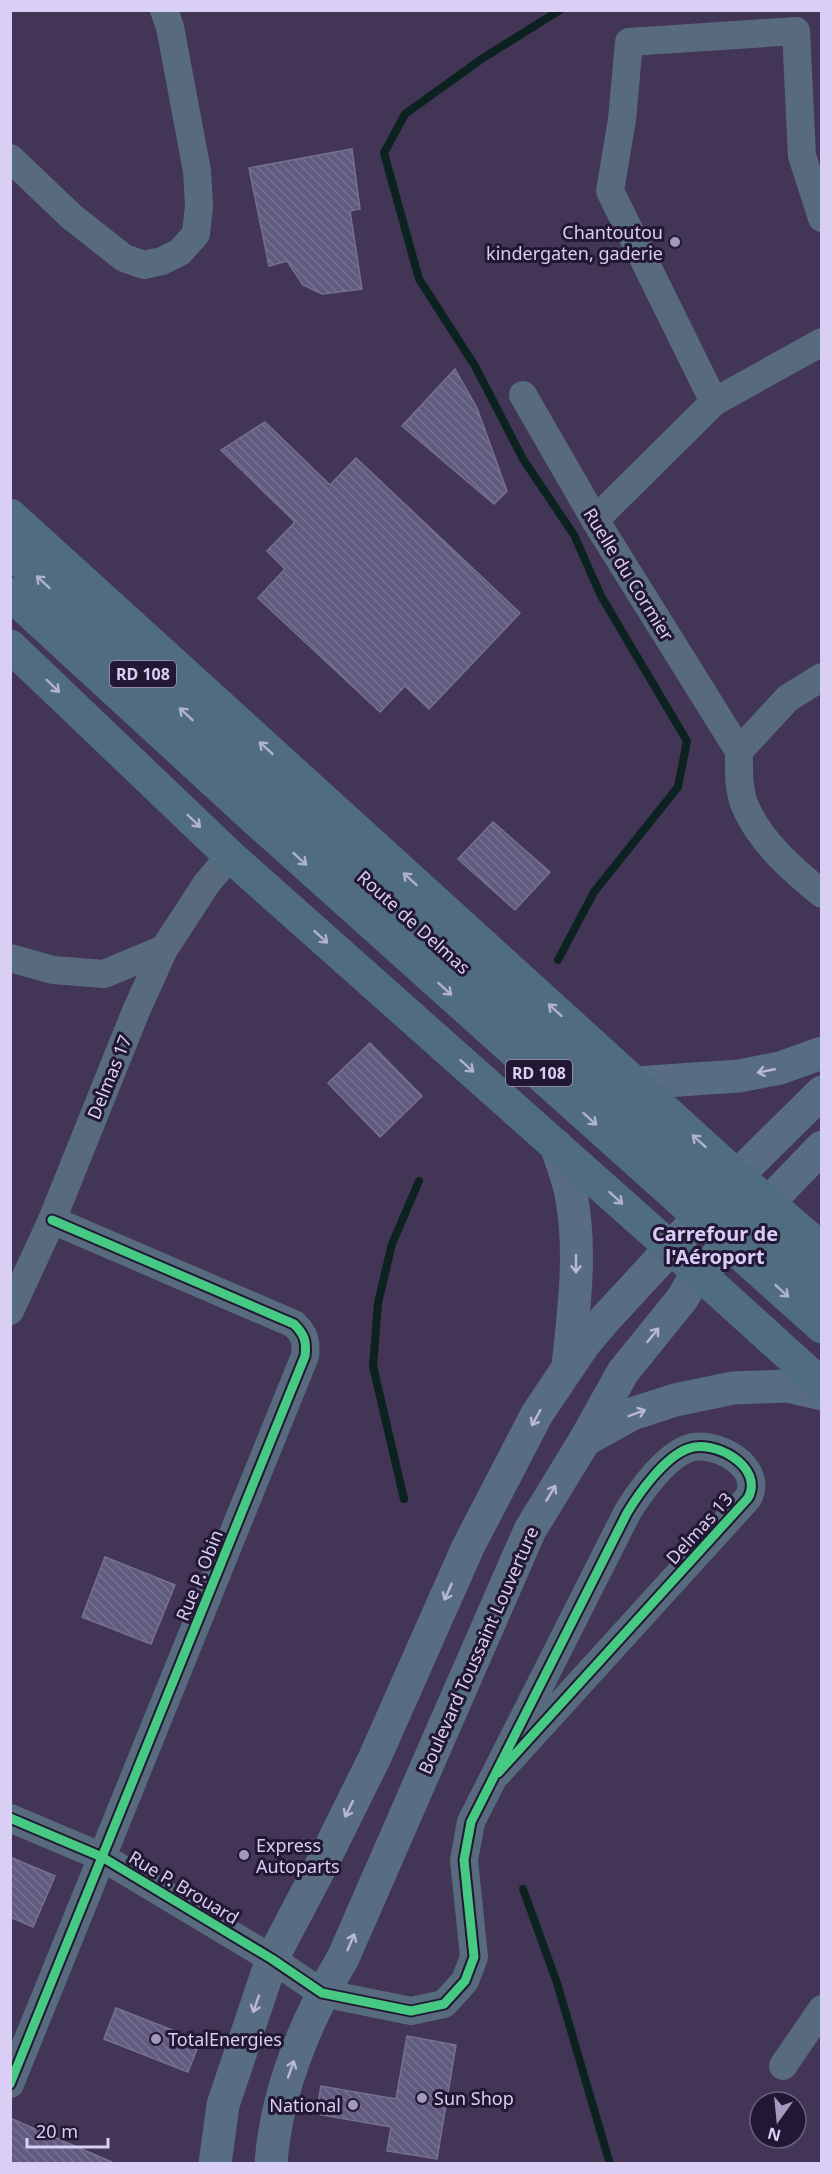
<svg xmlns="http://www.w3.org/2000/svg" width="832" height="2174" viewBox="0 0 832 2174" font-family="'Noto Sans',sans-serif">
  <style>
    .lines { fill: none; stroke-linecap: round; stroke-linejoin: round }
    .stream { stroke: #0c2220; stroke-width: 8 }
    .building { fill: url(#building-back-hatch); stroke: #76718e; stroke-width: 1.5 }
    .minor { stroke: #586b7e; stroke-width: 28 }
    .secondary { stroke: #586d81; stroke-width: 33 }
    .primary { stroke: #506c81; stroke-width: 33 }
    .primary-bridge { stroke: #506c81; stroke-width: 33 }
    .cycleway-casing { stroke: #221833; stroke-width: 13 }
    .cycleway { stroke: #46c982; stroke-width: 9 }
    .oneway { stroke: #b0b1d1 }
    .oneway2 { stroke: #b9b6d6 }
    .poi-dot { fill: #a498bc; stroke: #221833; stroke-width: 2 }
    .labels { text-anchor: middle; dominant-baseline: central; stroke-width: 6; stroke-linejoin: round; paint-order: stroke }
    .shield { fill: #221833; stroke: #a297b9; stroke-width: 1.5 }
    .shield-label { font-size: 16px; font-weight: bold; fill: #d9cef3 }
    .poi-label { font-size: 18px; fill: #d9cef3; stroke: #221833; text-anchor: start }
    .street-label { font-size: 18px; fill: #d9cef3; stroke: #221833 }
    .neighbourhood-label { font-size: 20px; font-weight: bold; fill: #daccf9; stroke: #221833 }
  </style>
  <defs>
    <pattern id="building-back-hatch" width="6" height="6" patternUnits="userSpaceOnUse" patternTransform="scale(1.5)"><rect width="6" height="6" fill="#605a7e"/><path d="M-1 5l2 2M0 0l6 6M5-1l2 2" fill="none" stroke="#767091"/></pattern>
  </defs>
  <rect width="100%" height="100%" fill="#423556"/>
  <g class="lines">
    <g class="stream">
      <path d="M558 960 594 892 678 787 687 741 601 596 574 535 523 459 475 366 419 279 384 153 405 114 483 58 560 10"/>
      <path d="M404 1499 373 1366 378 1303 392 1244 419 1181"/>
      <path d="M523 1889 557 1983 610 2164"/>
    </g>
  </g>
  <g class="building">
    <path d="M352 149 360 209 350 211 362 289 322 294 303 285 287 261 269 266 249 168Z"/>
    <path d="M455 369 477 408 507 491 494 504 402 426Z"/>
    <path d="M265 422 330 485 356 458 520 613 429 709 405 686 380 712 258 598 285 569 267 551 295 522 221 450Z"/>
    <path d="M493 822 550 872 515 910 458 859Z"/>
    <path d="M370 1043 422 1096 380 1137 328 1083Z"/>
    <path d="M105 1557 175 1585 151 1644 82 1617Z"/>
    <path d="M10 1857 55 1876 33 1927 10 1917Z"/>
    <path d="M116 2008 200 2041 188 2072 104 2039Z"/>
    <path d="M407 2036 456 2045 437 2159 387 2151 391 2127 316 2114 321 2086 396 2099Z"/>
    <path d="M10 2118 114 2163H10Z"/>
  </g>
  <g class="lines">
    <g class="minor">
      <path d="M10 158 72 217 124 258 144 265 162 261 180 252 196 234 199 206 197 171 170 27 164 10"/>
      <path d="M523 395 595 520 739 751"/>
      <path d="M714 402 610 191 622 120 629 42 796 31 802 156 822 218"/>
      <path d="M595 520 714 402 822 342"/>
      <path d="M739 751C739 769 738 789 745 806 760 842 793 870 822 894"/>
      <path d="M739 751 788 698 822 677"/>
      <path d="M10 958 53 970 104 974 164 949"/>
      <path d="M10 1311 52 1220 136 1011 164 949 207 883 230 856"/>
      <path d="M10 1818 102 1857 272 1959 322 1993 411 2011 444 2004 465 1981 474 1957 464 1860 471 1822 627 1513C639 1493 664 1458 687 1449 714 1438 765 1467 748 1498L498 1773"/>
      <path d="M783 2066 822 2009"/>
      <path d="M10 2084 305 1356C307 1341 304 1334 294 1324L52 1220"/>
    </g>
    <g class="secondary">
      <path d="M635 1083 739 1076 780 1068 822 1053"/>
      <path d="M556 1145C561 1161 568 1178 571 1194 582 1251 574 1309 568 1366"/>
      <path d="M585 1440 632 1414 675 1400 733 1388 787 1386 822 1394"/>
      <path d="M215 2164 223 2105 272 1959 323 1862 375 1757 468 1547 537 1414 584 1344 607 1317 742 1171 822 1092"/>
      <path d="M271 2164C276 2091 306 2020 343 1958L530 1530 585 1440 623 1372 682 1299 692 1282 822 1147"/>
    </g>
    <g class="primary">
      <path d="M10 515 737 1176 822 1249"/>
      <path d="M10 551 275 797"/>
      <path d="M10 594 256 820"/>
      <path d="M10 646 230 856 671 1248 822 1385"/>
    </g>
    <g class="primary-bridge">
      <path d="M275 797 822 1290"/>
      <path d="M256 820 822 1327"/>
    </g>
    <defs>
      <g id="cycleway">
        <path d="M10 1818 102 1857 272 1959 322 1993 411 2011 444 2004 465 1981 474 1957 464 1860 471 1822 627 1513C639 1493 664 1458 687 1449 714 1438 765 1467 748 1498L498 1773"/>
        <path d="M10 2084 305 1356C307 1341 304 1334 294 1324L52 1220"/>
      </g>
    </defs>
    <use href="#cycleway" class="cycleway-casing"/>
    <use href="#cycleway" class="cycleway"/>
  </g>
  <defs><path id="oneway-shaft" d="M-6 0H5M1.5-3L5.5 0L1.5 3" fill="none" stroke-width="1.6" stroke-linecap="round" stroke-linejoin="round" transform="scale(1.5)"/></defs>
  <g class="oneway">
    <use href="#oneway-shaft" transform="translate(43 582) rotate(-137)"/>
    <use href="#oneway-shaft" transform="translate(53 686) rotate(44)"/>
    <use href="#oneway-shaft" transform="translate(186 714) rotate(-137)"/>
    <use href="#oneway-shaft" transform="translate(266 748) rotate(-138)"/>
    <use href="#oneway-shaft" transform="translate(194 821) rotate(44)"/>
    <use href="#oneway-shaft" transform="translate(300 859) rotate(42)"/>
    <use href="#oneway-shaft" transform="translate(410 879) rotate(-138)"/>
    <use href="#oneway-shaft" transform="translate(321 937) rotate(42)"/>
    <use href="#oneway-shaft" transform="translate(445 989) rotate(42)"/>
    <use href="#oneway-shaft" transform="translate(555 1010) rotate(-138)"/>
    <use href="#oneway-shaft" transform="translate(467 1066) rotate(42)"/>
    <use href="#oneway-shaft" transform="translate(590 1119) rotate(42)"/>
    <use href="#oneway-shaft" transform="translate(699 1141) rotate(-138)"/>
    <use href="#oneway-shaft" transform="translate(616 1198) rotate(42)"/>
    <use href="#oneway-shaft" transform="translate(782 1291) rotate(42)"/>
  </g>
  <g class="oneway2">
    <use href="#oneway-shaft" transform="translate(766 1071) rotate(169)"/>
    <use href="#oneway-shaft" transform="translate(576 1264) rotate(90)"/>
    <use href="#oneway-shaft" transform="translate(653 1335) rotate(-51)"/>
    <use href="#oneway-shaft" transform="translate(637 1413) rotate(-21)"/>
    <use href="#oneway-shaft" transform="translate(536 1418) rotate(119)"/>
    <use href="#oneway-shaft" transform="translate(551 1493) rotate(-59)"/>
    <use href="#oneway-shaft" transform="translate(448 1592) rotate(114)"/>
    <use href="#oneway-shaft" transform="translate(349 1809) rotate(116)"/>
    <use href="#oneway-shaft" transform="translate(351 1942) rotate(-67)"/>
    <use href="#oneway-shaft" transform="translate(256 2004) rotate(109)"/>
    <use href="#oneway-shaft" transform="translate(291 2069) rotate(-71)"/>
  </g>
  <g class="poi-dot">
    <circle cx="675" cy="242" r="6"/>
    <circle cx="244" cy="1855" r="6"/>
    <circle cx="156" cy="2039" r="6"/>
    <circle cx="422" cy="2098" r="6"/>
    <circle cx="353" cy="2105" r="6"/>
  </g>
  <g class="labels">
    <g class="shield">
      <rect x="110" y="661" width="66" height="26" rx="4.5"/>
      <rect x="506" y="1060" width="66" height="26" rx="4.5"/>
    </g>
    <g class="shield-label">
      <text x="143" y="674">RD 108</text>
      <text x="539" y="1073">RD 108</text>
    </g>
    <g class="poi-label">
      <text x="663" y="232" text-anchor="end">Chantoutou<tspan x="663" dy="21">kindergaten, gaderie</tspan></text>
      <text x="256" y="1845">Express<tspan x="256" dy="21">Autoparts</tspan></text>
      <text x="168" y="2039">TotalEnergies</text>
      <text x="434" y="2098">Sun Shop</text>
      <text x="341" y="2105" text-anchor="end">National</text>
    </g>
    <g class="street-label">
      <text transform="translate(629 574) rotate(58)">Ruelle du Cormier</text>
      <text transform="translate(414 922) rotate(42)">Route de Delmas</text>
      <text transform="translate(109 1077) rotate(-68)">Delmas 17</text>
      <text transform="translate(699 1528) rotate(-48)">Delmas 13</text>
      <text transform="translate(199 1575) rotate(-68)">Rue P. Obin</text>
      <text transform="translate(478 1650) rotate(-66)">Boulevard Toussaint Louverture</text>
      <text transform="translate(184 1887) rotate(31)">Rue P. Brouard</text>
    </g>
    <g class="neighbourhood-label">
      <text x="715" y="1233">Carrefour de<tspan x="715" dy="23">l'Aéroport</tspan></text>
    </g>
  </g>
  <rect width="832" height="2174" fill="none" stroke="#d9cef3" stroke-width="24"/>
  <g transform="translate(778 2120) rotate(195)"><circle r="28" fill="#221833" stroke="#6b6180" stroke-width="1.5"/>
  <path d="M0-4.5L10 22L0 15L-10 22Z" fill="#a498bc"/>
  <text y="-9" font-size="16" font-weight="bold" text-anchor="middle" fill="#d9cef3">N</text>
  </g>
  <path d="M27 2138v9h81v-9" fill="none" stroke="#d9cef3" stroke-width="3"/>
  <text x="36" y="2138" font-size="18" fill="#d9cef3" stroke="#221833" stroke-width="4.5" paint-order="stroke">20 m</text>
</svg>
